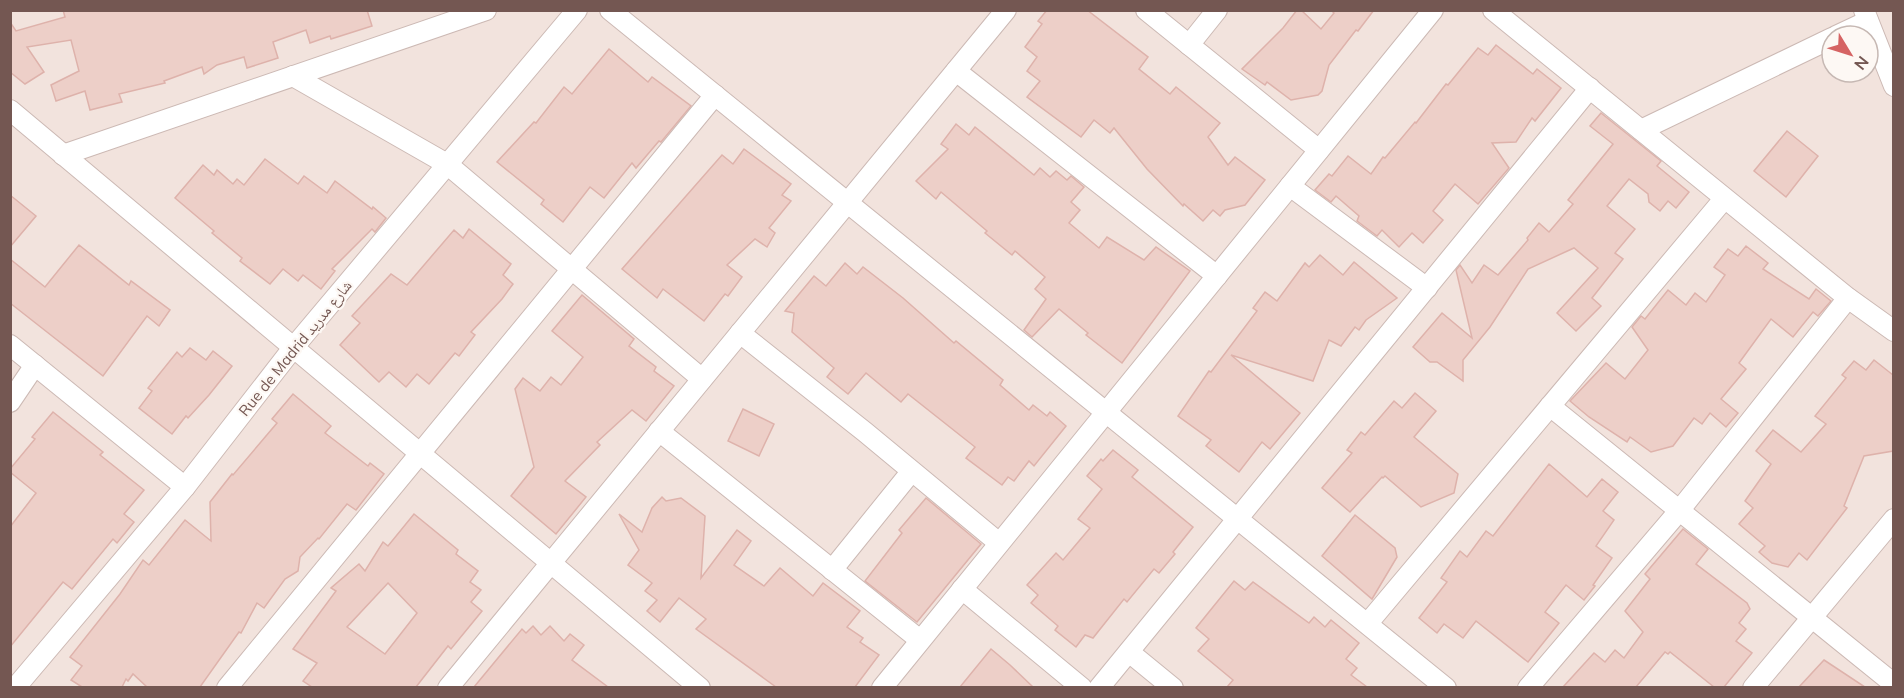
<svg xmlns="http://www.w3.org/2000/svg" width="1904" height="698" viewBox="0 0 1904 698" font-family="Mulish,'Noto Naskh Arabic',sans-serif">
  <style>
    .residential { fill: #f2e3dd; fill-rule: evenodd }
    .building { fill: #edcfc8; stroke: #deb2ab; stroke-width: 1.5; fill-rule: evenodd }
    .lines { fill: none; stroke-linecap: round; stroke-linejoin: round }
    .minor-casing { stroke: #ccb9b4; stroke-width: 22 }
    .minor { stroke: #fff; stroke-width: 20 }
    .labels { text-anchor: middle; dominant-baseline: central; stroke-width: 4.5; stroke-linejoin: round; paint-order: stroke }
    .street-label { font-size: 15px; fill: #745752; stroke: #fdf8f4 }
  </style>
  <rect width="100%" height="100%" fill="#fbf3ee"/>
  <path class="residential" d="M10 11H1893V687H11ZM1832 36H1868V72H1832Z"/>
  <g class="building">
    <path d="M63 10H367L372 26 331 39 330 36 310 43 306 30 273 42 278 58 247 68 244 57 217 65 204 74 202 67 164 81 165 83 119 94 122 102 90 110 85 91 56 101 51 85 79 71 71 40 27 47 44 72 25 84 10 72V22L16 31 65 17Z"/>
    <path d="M1047 10H1087L1148 57 1139 69 1170 94 1176 87 1220 123 1208 137 1228 165 1235 157 1265 180 1245 205 1225 210 1220 216 1213 210 1203 221 1184 204 1183 206 1147 169 1114 128 1110 133 1094 120 1081 137 1027 97 1040 81 1027 71 1037 57 1025 47 1042 24 1038 21Z"/>
    <path d="M1297 10H1301L1321 29 1334 13 1331 10H1374L1358 31 1356 30 1329 65 1322 91 1318 95 1291 100 1267 82 1265 85 1242 69 1283 28Z"/>
    <path d="M1496 45 1533 74 1537 69 1561 88 1535 121 1532 118 1516 142 1492 143 1509 168 1478 204 1455 184 1433 211 1443 220 1423 243 1412 233 1399 247 1382 230 1377 236 1357 221 1359 216 1336 196 1331 202 1315 190 1329 174 1332 176 1348 156 1371 174 1383 157 1385 158 1415 122 1416 123 1446 84 1448 85 1478 48 1488 55Z"/>
    <path d="M609 49 648 82 652 77 691 106 661 142 659 141 636 168 632 163 604 198 590 187 563 222 541 204 544 200 497 162 534 122 536 123 564 87 572 94Z"/>
    <path d="M1601 113 1661 161 1657 166 1689 192 1676 208 1668 201 1660 211 1649 202 1648 194 1629 179 1607 206 1635 229 1615 253 1623 259 1592 298 1601 306 1576 331 1557 313 1598 268 1574 248 1528 269 1490 327 1463 360V381L1437 362H1430L1413 347 1442 313 1472 338 1456 270 1460 265 1472 283 1484 265 1498 275 1528 240 1527 238 1539 223 1549 232 1573 204 1568 200 1613 144 1590 126Z"/>
    <path d="M956 124 969 135 975 127 1034 175 1040 168 1050 177 1056 171 1067 180 1071 176 1084 187 1071 202 1080 210 1069 223 1099 248 1107 237 1144 260 1156 247 1190 271 1122 363 1086 335 1088 333 1059 309 1032 337 1024 330 1046 299 1035 289 1045 277 1015 251 1012 255 985 233 987 231 941 192 936 199 916 181 948 149 941 144Z"/>
    <path d="M1787 131 1818 156 1786 197 1754 171Z"/>
    <path d="M744 149 791 184 782 195 791 201 769 228 775 233 767 247 755 239 727 265 742 277 728 296 725 294 704 321 663 289 657 298 622 269 722 155 733 164Z"/>
    <path d="M265 159 298 184 304 176 327 193 335 181 372 209 373 207 386 218 375 232 372 229 332 269 335 271 321 289 303 275 298 281 283 269 270 284 240 261 242 258 212 233 214 231 175 198 203 165 214 175 217 170 233 184 237 179 244 185Z"/>
    <path d="M10 195 36 216 10 247Z"/>
    <path d="M469 229 511 264 503 275 513 284 502 299 471 332 475 335 459 356 455 353 429 384 417 374 406 387 389 372 379 382 340 345 360 323 352 316 391 274 407 285 454 230 463 238Z"/>
    <path d="M79 245 129 285 131 281 170 310 159 326 147 316 103 376 10 303V259L45 287Z"/>
    <path d="M1746 246 1768 263 1763 269 1809 299 1816 289 1831 301 1818 316 1813 312 1793 337 1771 319 1739 363 1746 369 1721 399 1738 413 1726 427 1710 413 1702 424 1694 418 1673 446 1651 452 1630 437 1627 442 1589 417 1570 401 1606 363 1625 379 1648 350 1632 327 1641 316 1645 319 1668 290 1686 305 1695 293 1706 302 1725 275 1714 267 1728 249 1738 256Z"/>
    <path d="M1320 255 1343 275 1354 262 1397 298 1366 320 1359 330 1355 327 1341 346 1329 340 1313 381 1231 355 1300 413 1270 449 1262 442 1239 472 1206 446 1211 440 1178 416 1209 371 1211 372 1257 311 1253 308 1265 292 1277 301 1305 263 1309 267Z"/>
    <path d="M845 263 857 274 863 267 903 298 954 343 956 341 1003 380 1000 385 1029 410 1033 405 1047 416 1050 412 1066 426 1034 466 1029 461 1014 481 1008 477 1002 485 966 458 975 447 908 394 901 402 866 373 848 394 827 377 834 368 792 332 794 313 785 311 814 276 826 286Z"/>
    <path d="M582 295 634 339 629 346 656 367 654 371 674 386 646 421 632 410 597 442 600 445 565 481 586 497 556 534 511 496 534 467 515 389 523 378 540 391 551 377 561 385 583 357 552 331Z"/>
    <path d="M190 348 206 360 213 351 232 366 209 395 188 418 186 416 172 434 139 408 152 391 148 388 177 352 182 357Z"/>
    <path d="M1874 360 1893 375V451L1864 456 1844 506 1847 508 1807 560 1799 553 1788 567 1772 563 1759 552 1765 546 1739 524 1753 508 1745 501 1771 464 1756 451 1773 430 1801 452 1826 424 1815 416 1846 378 1842 375 1854 361 1866 370Z"/>
    <path d="M1415 393 1436 411 1414 437 1458 474 1454 493 1421 507 1385 476 1383 478 1382 477 1350 512 1322 488 1352 453 1347 450 1361 432 1365 435 1394 401 1402 408Z"/>
    <path d="M293 394 331 426 325 433 368 466 370 463 384 474 356 510 347 504 319 539 318 538 300 557 298 571 285 579 264 608 257 603 241 633 239 632 200 687H147L133 674 128 681 126 679 122 687H82L71 680 82 666 70 657 120 594 143 560 149 565 185 520 211 541 210 502 232 474 233 475 277 423 272 419Z"/>
    <path d="M743 409 774 424 759 456 728 441Z"/>
    <path d="M53 412 103 452 100 455 144 490 124 514 134 522 117 543 113 539 72 589 63 582 10 647V527L36 493 10 472V469L35 439 32 437Z"/>
    <path d="M1113 450 1138 470 1132 477 1193 527 1173 552 1175 554 1159 573 1154 569 1127 602 1124 599 1093 638 1085 635 1076 647 1055 630 1058 626 1031 603 1038 595 1027 585 1056 553 1063 560 1090 528 1078 519 1102 489 1087 476 1101 459 1103 461Z"/>
    <path d="M1549 464 1587 497 1602 479 1618 492 1603 511 1614 520 1596 546 1612 558 1593 585 1595 586 1584 600 1566 585 1545 612 1559 623 1528 662 1476 621 1463 638 1444 624 1437 633 1419 618 1447 582 1441 578 1460 551 1467 557 1486 531 1493 536Z"/>
    <path d="M662 497 666 501 681 498 705 516 701 578 737 530 751 541 734 565 764 586 780 568 813 596 823 583 860 611 847 627 863 638 860 642 879 655 855 687H776L696 629 706 619 679 598 660 622 647 611 657 600 645 591 652 583 628 565 639 550 619 514 642 532 652 508Z"/>
    <path d="M926 498 981 544 917 622 865 581 902 533 899 530Z"/>
    <path d="M414 514 458 550 456 554 478 571 470 582 481 590 471 602 482 611 451 649 448 646 416 687H312L303 681 317 663 293 649 336 591 331 588 359 564 365 571 383 542 388 546ZM388 583 417 613 385 654 347 627Z"/>
    <path d="M1355 515 1395 548 1397 557 1372 599 1322 556Z"/>
    <path d="M1683 529 1708 549 1696 564 1747 603 1750 609 1739 623 1746 629 1736 641 1752 653 1724 687H1714L1670 652 1668 654 1665 652 1636 687H1563L1594 653 1605 662 1615 650 1624 658 1643 632 1625 611 1650 579 1645 574Z"/>
    <path d="M1234 581 1245 590 1253 582 1309 623 1314 617 1325 627 1331 620 1359 643 1346 659 1357 668 1351 675 1367 687H1227L1233 680 1198 651 1209 639 1196 628Z"/>
    <path d="M533 626 541 635 550 626 564 641 570 634 584 645 572 660 608 687H474L522 629 526 633Z"/>
    <path d="M991 649 1010 665 1033 687H960Z"/>
    <path d="M1824 660 1865 687H1799Z"/>
  </g>
  <g class="lines">
    <defs>
      <g id="minor">
        <path d="M610 10 1446 688"/>
        <path d="M1146 10 1319 150"/>
        <path d="M1493 10 1848 298 1894 331"/>
        <path d="M1864 10 1894 86"/>
        <path d="M1836 36 1868 21"/>
        <path d="M1189 45 1217 10"/>
        <path d="M956 71 1217 276"/>
        <path d="M293 76 447 164 702 379"/>
        <path d="M10 110 700 688"/>
        <path d="M1641 130 1832 38"/>
        <path d="M63 155 486 10"/>
        <path d="M1290 186 1427 288"/>
        <path d="M740 333 865 432 999 543"/>
        <path d="M10 345 185 487"/>
        <path d="M10 402 35 365"/>
        <path d="M1550 406 1894 684"/>
        <path d="M659 431 920 640"/>
        <path d="M832 570 911 472"/>
        <path d="M962 589 1082 688"/>
        <path d="M1368 623 1724 199"/>
        <path d="M1129 652 1173 688"/>
        <path d="M15 688 185 487 293 348 577 10"/>
        <path d="M227 688 715 95"/>
        <path d="M448 688 1006 10"/>
        <path d="M882 688 1433 10"/>
        <path d="M1099 688 1590 88"/>
        <path d="M1528 688 1679 511 1848 298"/>
        <path d="M1753 688 1894 519"/>
      </g>
    </defs>
    <use href="#minor" class="minor-casing"/>
    <use href="#minor" class="minor"/>
  </g>
  <g class="labels">
    <g class="street-label">
      <text transform="translate(295 348) rotate(-51)">Rue de Madrid شارع مدريد</text>
    </g>
  </g>
  <rect width="1904" height="698" fill="none" stroke="#745752" stroke-width="24"/>
  <g transform="translate(1850 54) rotate(128)"><circle r="28" fill="#fdf8f4" stroke="#c6b8b3" stroke-width="1.5"/>
  <path d="M0-4.5L10 22L0 15L-10 22Z" fill="#d56363"/>
  <text y="-9" font-size="16" font-weight="bold" text-anchor="middle" fill="#745752">N</text>
  </g>
</svg>
